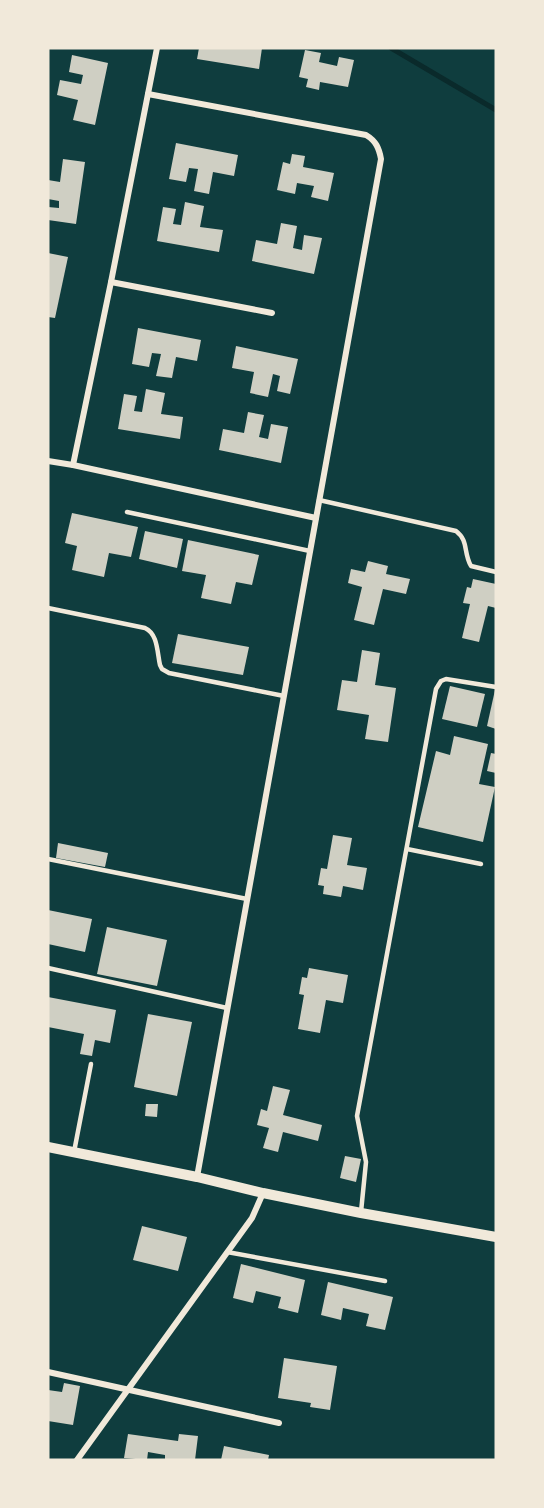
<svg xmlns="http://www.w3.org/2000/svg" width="544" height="1508" viewBox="0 0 544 1508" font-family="Helvetica,sans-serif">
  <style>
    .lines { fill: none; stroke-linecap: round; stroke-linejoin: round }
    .stream { stroke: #0a2a2b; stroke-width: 5 }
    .building { fill: #cfcfc3 }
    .service { stroke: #f1e9da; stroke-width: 4.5 }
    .minor { stroke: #f1e9da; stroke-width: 6 }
    .tertiary { stroke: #f1e9da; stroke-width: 10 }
  </style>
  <rect width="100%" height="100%" fill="#0f3d3e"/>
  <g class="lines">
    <path class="stream" d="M391 48 496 110"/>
  </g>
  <g class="building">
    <path d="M199 48H262L259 69 197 59Z"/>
    <path d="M305 50 321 53 319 62 337 66 339 57 354 60 348 87 320 82 319 90 306 87 308 79 299 77Z"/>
    <path d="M72 55 108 63 95 125 73 120 78 100 57 95 60 80 81 84 83 75 69 72Z"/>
    <path d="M176 143 238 155 234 176 213 172 209 194 194 191 198 169 189 168 186 182 169 179Z"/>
    <path d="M292 154 305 156 303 167 334 173 328 201 311 197 314 186 297 183 295 194 277 190 283 162 290 164Z"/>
    <path d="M63 159 85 162 76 224 48 220V207L59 208V201L48 199V180L60 182Z"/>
    <path d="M185 202 204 206 200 227 223 230 219 252 157 241 163 207 176 209 173 224 181 225Z"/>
    <path d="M281 223 297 226 293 248 302 250 304 235 322 238 314 274 252 261 256 240 277 244Z"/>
    <path d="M48 253 68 257 55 318 48 317Z"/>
    <path d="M138 328 201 340 197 361 176 357 172 378 156 376 161 354 152 353 149 367 132 364Z"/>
    <path d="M236 346 298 359 290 394 277 391 280 376 273 374 268 397 250 393 254 372 232 368Z"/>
    <path d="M146 389 165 393 161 414 183 417 180 439 118 429 124 394 137 396 134 411 142 412Z"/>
    <path d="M248 412 264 415 259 437 268 439 271 424 288 427 281 463 219 450 223 429 244 433Z"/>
    <path d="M72 513 138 527 131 557 109 553 104 577 72 570 77 546 65 543Z"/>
    <path d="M145 531 183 539 177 568 139 559Z"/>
    <path d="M188 540 259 555 252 585 236 582 231 604 201 598 206 575 182 571Z"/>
    <path d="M368 561 388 566 386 574 410 579 406 594 383 589 374 625 354 620 362 587 348 583 351 569 365 572Z"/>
    <path d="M473 579 496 584V608L488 606 479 642 462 638 470 604 463 603 467 587 471 588Z"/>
    <path d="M178 634 249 647 243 675 172 663Z"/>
    <path d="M362 650 380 653 375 685 396 688 388 742 365 739 369 715 337 710 342 680 357 682Z"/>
    <path d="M450 686 485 694 477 727 442 719Z"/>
    <path d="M495 690 496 691V729L487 726Z"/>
    <path d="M454 736 488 744 479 784 495 787 483 842 418 827 436 751 450 755Z"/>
    <path d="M491 753 496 754V773L487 771Z"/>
    <path d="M333 835 352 838 347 865 367 868 363 890 343 886 341 897 323 894 324 886 318 885 321 868 327 869Z"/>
    <path d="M58 843 108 853 105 867 56 858Z"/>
    <path d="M48 910 92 919 85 952 48 944Z"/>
    <path d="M107 927 167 940 157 986 97 974Z"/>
    <path d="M309 968 348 975 343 1003 326 1000 320 1033 298 1029 304 995 299 994 302 977 307 978Z"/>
    <path d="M48 997 116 1010 110 1043 95 1040 92 1056 80 1054 84 1034 48 1027Z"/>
    <path d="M148 1014 192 1022 177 1096 134 1087Z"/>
    <path d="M273 1086 290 1090 283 1115 322 1125 318 1141 283 1132 278 1152 263 1148 269 1128 257 1125 261 1109 267 1111Z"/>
    <path d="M146 1104H158L157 1117 145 1116Z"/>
    <path d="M345 1156 361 1159 356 1182 340 1178Z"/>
    <path d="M142 1226 187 1237 178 1271 133 1260Z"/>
    <path d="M241 1264 305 1280 298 1313 278 1308 281 1297 256 1291 253 1303 233 1298Z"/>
    <path d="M328 1282 393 1297 385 1330 366 1326 369 1314 343 1308 341 1320 321 1315Z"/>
    <path d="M284 1358 337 1366 330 1410 310 1407 311 1403 278 1398Z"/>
    <path d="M64 1383 80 1386 73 1425 48 1421V1390L62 1392Z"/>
    <path d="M128 1434 178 1441 179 1434 198 1436 195 1460H165V1455L148 1452 147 1460 124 1458Z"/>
    <path d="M224 1446 269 1455 268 1460H221Z"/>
  </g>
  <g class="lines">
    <g class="service">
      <path d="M319 500 456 531C469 541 463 552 471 566L496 572"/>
      <path d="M127 512 310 551"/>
      <path d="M48 608 145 628C158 634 157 652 160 665L162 669 169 673 284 696"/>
      <path d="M407 849 481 864"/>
      <path d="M48 859 247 899"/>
      <path d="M48 968 227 1008"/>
      <path d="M74 1152 91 1064"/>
      <path d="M361 1212 366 1162 357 1116 436 689 441 681 446 679 496 687"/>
      <path d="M227 1252 385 1281"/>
    </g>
    <g class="minor">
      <path d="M148 94 366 135C376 141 379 148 381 159L197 1177"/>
      <path d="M111 282 272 313"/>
      <path d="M48 461 73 465 316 518"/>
      <path d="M73 465 111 282 157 48"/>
      <path d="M48 1372 279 1423"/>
      <path d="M77 1460 252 1218 263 1193"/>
    </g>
    <path class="tertiary" d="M48 1147 197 1177 263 1193 361 1213 496 1237"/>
  </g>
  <rect width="544" height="1508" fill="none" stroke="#f1e9da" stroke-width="99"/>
</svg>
